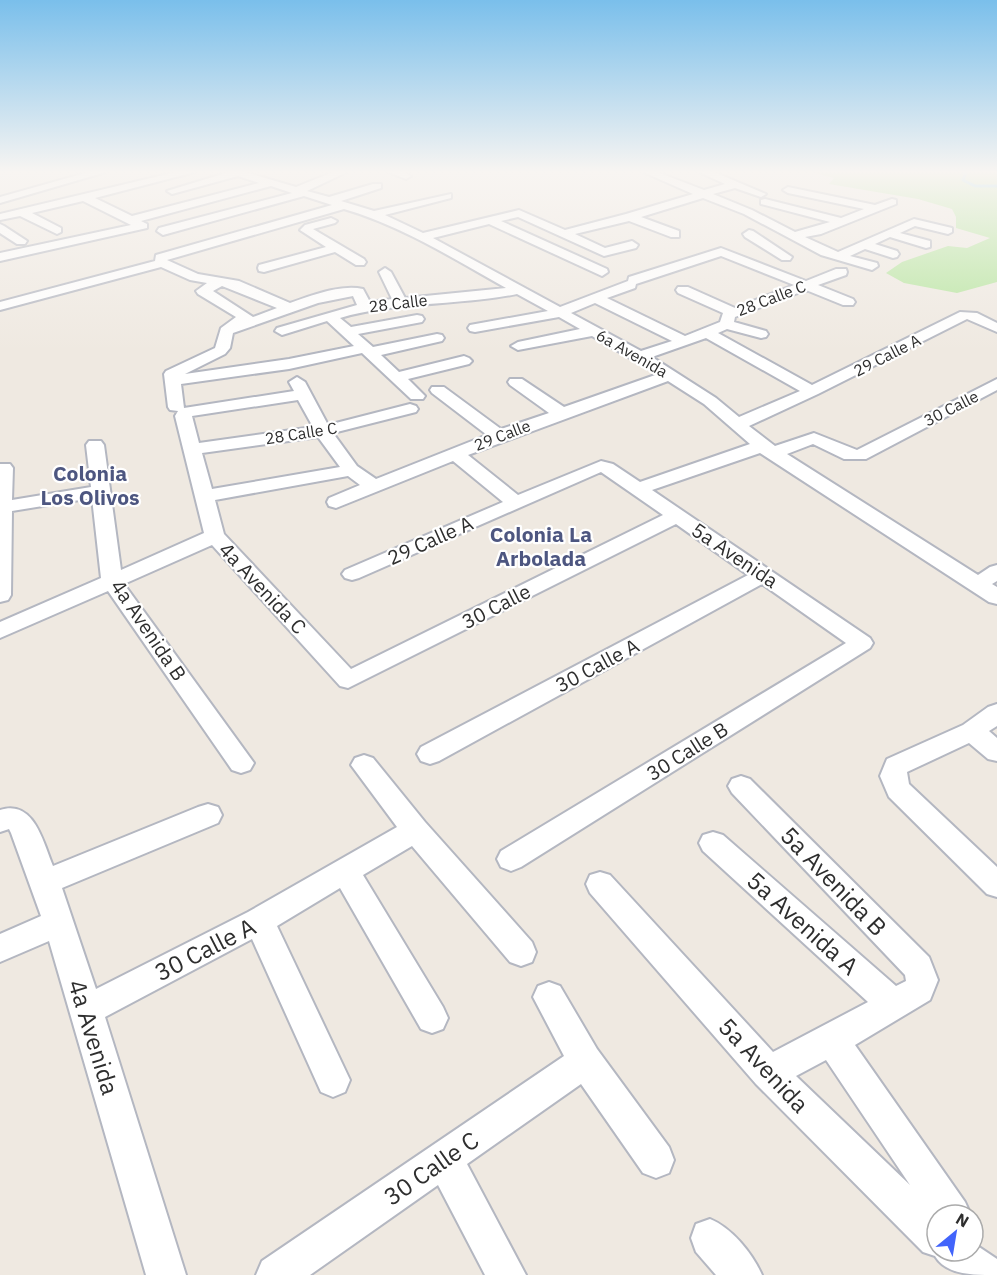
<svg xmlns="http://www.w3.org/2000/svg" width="997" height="1275" viewBox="0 0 997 1275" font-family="'IBM Plex Sans',sans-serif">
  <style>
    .green { fill: #b6e59e }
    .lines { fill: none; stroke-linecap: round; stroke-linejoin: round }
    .stream { stroke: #75cff0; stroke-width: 3 }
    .minor-casing { stroke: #b4b7c1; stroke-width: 4 }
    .minor { fill: #fff; fill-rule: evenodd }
    .labels { text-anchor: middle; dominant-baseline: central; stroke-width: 4.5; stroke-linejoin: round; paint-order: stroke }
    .far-street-label { font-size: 16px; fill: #2e2e2e; stroke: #fff }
    .street-label { font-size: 20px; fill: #2e2e2e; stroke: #fff }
    .neighbourhood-label { font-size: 21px; font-weight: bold; fill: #4d5680; stroke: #fff }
    .near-street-label { font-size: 24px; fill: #2e2e2e; stroke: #fff }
  </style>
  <rect width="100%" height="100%" fill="#efe9e1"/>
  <path class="green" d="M811 172H997V282L957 293 904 283 886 273 902 262 948 246 967 248 990 238 956 228V217L952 209 918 199 829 184 834 178Z"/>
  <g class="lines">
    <path class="stream" d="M963 172 966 173 963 180 975 186H997"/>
    <defs>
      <g id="minor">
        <path d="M89 172H106L0 203V197Z"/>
        <path d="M176 172H195L95 198 132 216 259 183 238 176 172 194 167 191 229 172H245L296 187 333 172H347L307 191 329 197 373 184H381V188L341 201 374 211 451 194V198L385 215 423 233 519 210 565 230 626 214 693 194 643 172H657L704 190 725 184 699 172H714L766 194 761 197 735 188 713 194 752 210 795 232 830 222 761 204V200L765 199 841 218 864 209 788 193 783 190 788 187 875 205 892 199 896 200V204L821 234 805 237 838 252 914 219 952 228V232L948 234 915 226 900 233 930 241V247L926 248 890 237 875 244 897 251 899 254 897 257 893 258 865 249 850 256 877 263 878 266 872 270 821 255 744 214 703 198 641 217 679 231V237H671L629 221 575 234 605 248 632 241 638 245 636 248 604 256 518 217 501 221 607 269 608 272 602 276 489 224 433 238 560 307 628 281 629 277 721 248 806 281 836 269H846L847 272 846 275 818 285 853 299 855 302 853 305H843L806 290 735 317 734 322 766 331 768 334 766 337 761 338 727 329 718 333 812 385 960 312 977 313 997 323V332L967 319 818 394 749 426 775 446 814 433 857 450 997 379V390L866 459H844L813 444 787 454 978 575 990 567 997 565V581L992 584 997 587V604L989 602 760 453 652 490 870 638 873 643 870 648 521 867 511 871 501 867 497 859 501 851 846 643 762 584 439 761 430 764 421 761 417 754 421 747 748 575 676 524 348 688 340 686 212 545 124 584 254 763 250 770 241 773 232 770 108 591 0 638V622L101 578 92 498 12 511 11 595 8 600 0 602V464H10L13 468 12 500 91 487 86 445 89 441H101L104 445 121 570 204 533 175 416 178 411 170 410 168 407 164 374 166 371 215 348 221 328 236 317 198 294 196 291 207 283 190 280 161 267 0 310V302L155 261 156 255 332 205 304 196 163 235 157 231 159 228 292 193 271 186 141 221 147 224V228L0 261V253L131 225 83 201 32 213 61 228V232L57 234 20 216 0 220V214ZM344 209C402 226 454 259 506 288L405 298 391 272 385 268 379 272 392 299 370 302 363 289C340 284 311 296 290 303L239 281 198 274 167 260ZM721 256 794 285 735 308 688 287H678L676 290 678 293 723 313 720 322 685 336 607 298 635 288 636 284ZM222 286 277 308 253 317 213 291ZM517 294 548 311 470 325 468 328 470 331 475 332 559 317 580 329 518 342 511 346 518 350 592 336 658 374 564 407 522 379H510L508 382 510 385 549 413 501 429 444 387H432L430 390 432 393 487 435 376 479 357 466 333 433 416 412 418 409 416 406 410 404 328 425 305 382 297 377 289 382 294 391 184 408 181 384 289 369 362 353 411 399H423L425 396 408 379 469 364 472 361 469 358 464 356 399 372 381 355 442 341 444 338 442 335 437 334 373 347 358 334 422 322 424 319 422 316 417 315 351 327 340 318C398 301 458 306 517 294ZM353 296 357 305 277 328 275 331 282 335 327 321 354 346 289 359 185 374 225 354 230 348 233 333 318 303ZM595 303 672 341 641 351 571 313ZM706 338 800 391 739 417 716 398 652 357ZM668 381 704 404 750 444 640 482 613 464 601 461 518 495 468 455ZM298 400 313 427 199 443 192 416ZM318 437 340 467 212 489 202 453ZM453 461 503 502 345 570 342 574 345 578 352 580 359 578 601 472 663 515 351 669 224 534 215 500 348 476 360 485 329 498 327 502 329 506 336 508Z"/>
        <path d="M388 172H404L411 176 406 179Z"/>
        <path d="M331 218 337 221 335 223 313 229 364 259 366 262 364 265H356L335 252 264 272 259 271 258 268 259 265 326 247 300 230 305 225Z"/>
        <path d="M0 224 4 226 27 241 25 244H17L0 233Z"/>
        <path d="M749 230 753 231 792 257 790 260H782L745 237 743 234Z"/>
        <path d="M997 704V726L989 731 997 738V761L988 759 969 743 907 772 909 784 997 867V897L987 894 889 797 880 776 887 759 963 725 988 707Z"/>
        <path d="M364 755 373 758 425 822 532 942 536 952 532 962 521 966 510 962 412 846 363 875 443 1007 448 1018 443 1029 432 1033 421 1029 340 888 277 926 350 1080 345 1092 333 1097 321 1092 252 939 105 1017 186 1275H146L49 941 0 962V934L41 916 11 833 9 829 0 832V810C34 799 43 842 53 866L198 807 208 804 218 807 222 815 218 823 62 888 96 989 248 912 397 827 351 765 355 758Z"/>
        <path d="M741 776 750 779 929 957 938 980 930 1000 855 1045 965 1202 971 1215H937V1251H973V1243L997 1259V1275C973 1275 946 1275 935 1256L923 1252 756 1084 590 893 586 884 590 875 600 872 610 875 773 1052 868 1002 703 851 699 843 703 835 713 832 723 835 896 986 906 981 905 975 732 793 728 786 732 779ZM826 1060 910 1185 796 1076Z"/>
        <path d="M549 982 560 986 597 1049 669 1147 674 1160 669 1173 656 1178 643 1173 581 1084 467 1164 526 1275H485L438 1185 310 1275H256L262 1261 564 1056 533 997 538 986Z"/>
        <path d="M710 1219C732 1228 752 1253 762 1275H716L696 1252 691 1238 696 1224Z"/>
      </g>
    </defs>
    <use href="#minor" class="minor-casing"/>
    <use href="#minor" class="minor"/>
  </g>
  <linearGradient id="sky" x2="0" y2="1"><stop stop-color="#7abfeb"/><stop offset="0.49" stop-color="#f8f5f2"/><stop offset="1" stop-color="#f8f5f2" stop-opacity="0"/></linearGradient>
  <rect width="997" height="351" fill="url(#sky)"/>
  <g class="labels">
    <g class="far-street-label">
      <text transform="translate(771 298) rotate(-21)">28 Calle C</text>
      <text transform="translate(398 303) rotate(-7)">28 Calle</text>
      <text transform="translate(632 353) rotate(30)">6a Avenida</text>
      <text transform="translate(887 355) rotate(-27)">29 Calle A</text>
      <text transform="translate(951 408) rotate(-27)">30 Calle</text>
      <text transform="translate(301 433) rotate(-9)">28 Calle C</text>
      <text transform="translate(502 435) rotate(-21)">29 Calle</text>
    </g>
    <g class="street-label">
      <text transform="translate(430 540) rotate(-24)">29 Calle A</text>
      <text transform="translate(735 555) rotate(34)">5a Avenida</text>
      <text transform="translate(263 588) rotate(47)">4a Avenida C</text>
      <text transform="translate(496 606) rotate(-27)">30 Calle</text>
      <text transform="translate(149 630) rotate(56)">4a Avenida B</text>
      <text transform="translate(597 665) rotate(-28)">30 Calle A</text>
      <text transform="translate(687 751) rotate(-32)">30 Calle B</text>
    </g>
    <g class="neighbourhood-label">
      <text x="90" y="473">Colonia<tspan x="90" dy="24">Los Olivos</tspan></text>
      <text x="541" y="534">Colonia La<tspan x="541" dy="24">Arbolada</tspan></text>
    </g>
    <g class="near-street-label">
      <text transform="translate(834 881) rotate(46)">5a Avenida B</text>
      <text transform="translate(803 923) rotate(42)">5a Avenida A</text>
      <text transform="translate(205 949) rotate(-27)">30 Calle A</text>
      <text transform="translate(94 1037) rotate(73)">4a Avenida</text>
      <text transform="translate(764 1065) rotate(47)">5a Avenida</text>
      <text transform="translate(431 1168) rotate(-35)">30 Calle C</text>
    </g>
  </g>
  <g transform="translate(955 1233) rotate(30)"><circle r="28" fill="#ffffff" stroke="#ababab" stroke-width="1.5"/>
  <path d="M0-4.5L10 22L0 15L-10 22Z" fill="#4264fb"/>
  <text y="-9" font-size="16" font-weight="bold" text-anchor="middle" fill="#2e2e2e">N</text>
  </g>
</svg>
